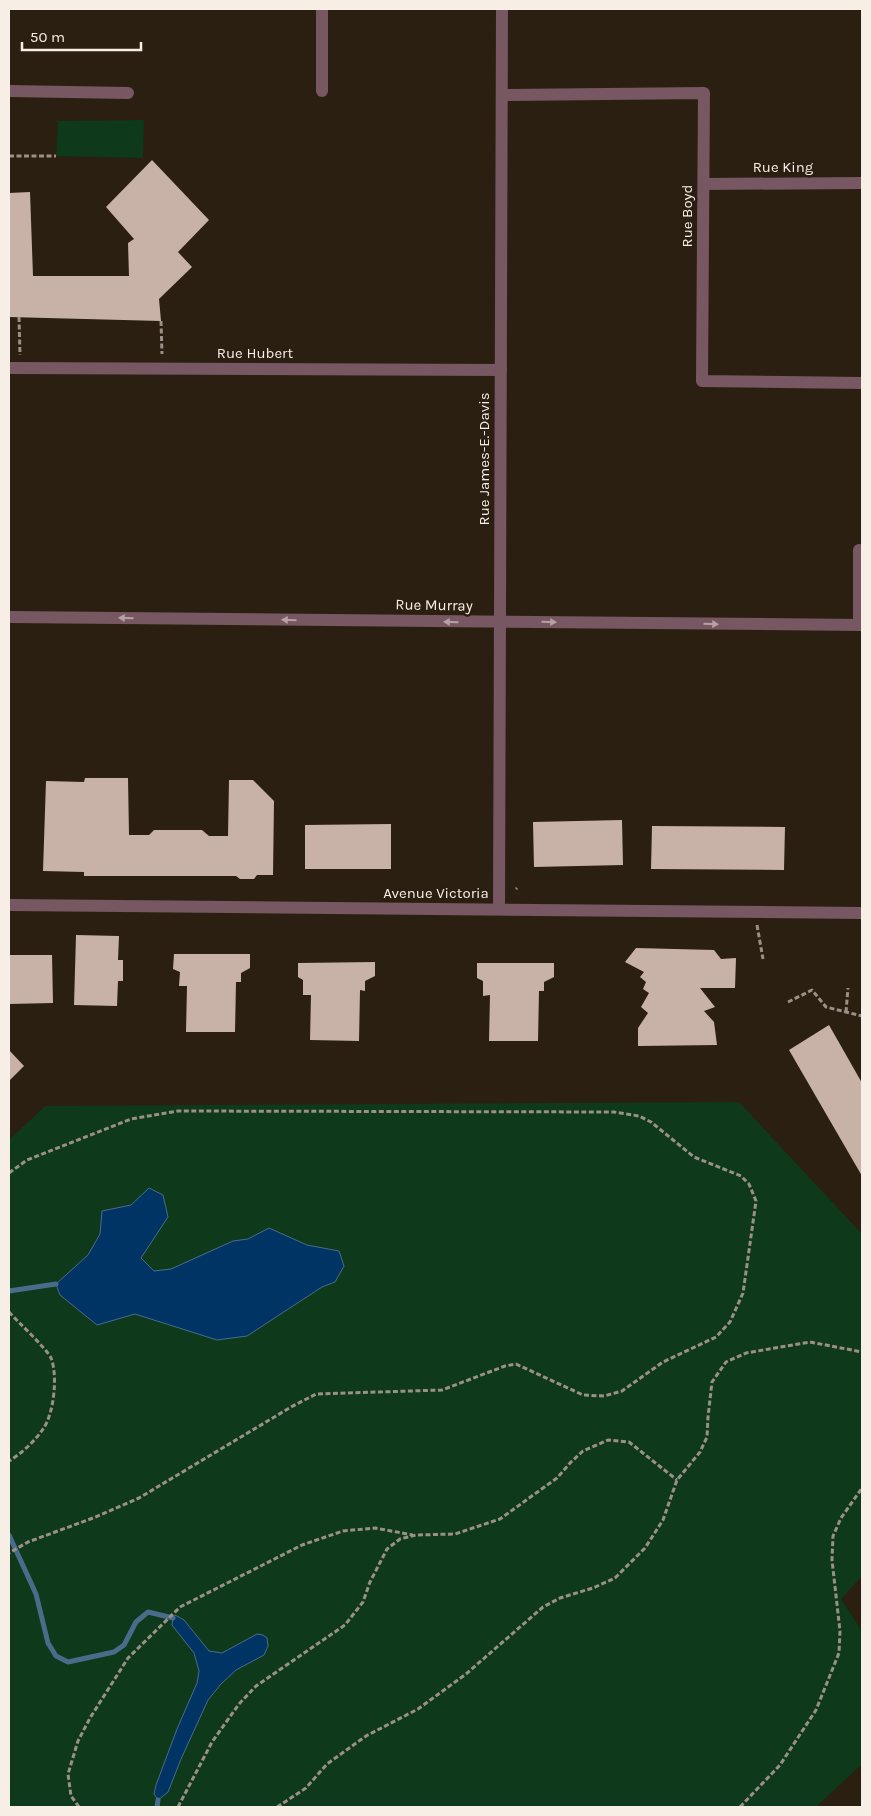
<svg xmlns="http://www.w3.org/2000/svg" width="871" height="1816" viewBox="0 0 871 1816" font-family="Karla,sans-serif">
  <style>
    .green { fill: #0e391b }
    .water { fill: #003464; stroke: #4a6c8b }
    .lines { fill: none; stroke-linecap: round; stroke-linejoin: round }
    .stream { stroke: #4a6c8b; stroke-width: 5 }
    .building { fill: #c8b2a8 }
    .path { stroke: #9b9086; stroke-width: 3; stroke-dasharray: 5 2.5; stroke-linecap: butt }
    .minor { stroke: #765762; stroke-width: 12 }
    .tertiary { stroke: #765762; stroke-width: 12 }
    .oneway { fill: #b6a2a4 }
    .labels { text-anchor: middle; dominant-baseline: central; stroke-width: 5; stroke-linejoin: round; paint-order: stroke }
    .street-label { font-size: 15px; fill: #f7eee6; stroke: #2b1f12 }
  </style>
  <rect width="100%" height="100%" fill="#2b1f12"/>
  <g class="green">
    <path d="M144 120 143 158 56 156 58 121Z"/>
    <path d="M739 1102 862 1234V1576L841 1599 862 1631V1764L816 1807H9V1140L45 1106Z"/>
  </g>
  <g class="water">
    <path d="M149 1188 163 1195 168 1217 141 1258 154 1271 171 1269 233 1241 248 1239 269 1228 307 1245 339 1251 344 1266 335 1282 322 1287 247 1336 217 1340 135 1314 97 1325 60 1295 56 1284 88 1255 100 1234 102 1211 131 1205Z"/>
    <path d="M175 1615 184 1620 209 1651 222 1653 257 1634 263 1635 267 1638 268 1646 264 1655 236 1670 221 1684 208 1700 181 1759 168 1792 158 1800 154 1794 156 1785 177 1729 197 1683 199 1671 194 1653 172 1625 173 1618Z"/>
  </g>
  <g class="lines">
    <g class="stream">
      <path d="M9 1291 56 1284"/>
      <path d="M9 1535 36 1594 48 1643 56 1656 68 1662 114 1652 124 1645 136 1622 148 1612 173 1618"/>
      <path d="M157 1807 158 1800"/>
    </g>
  </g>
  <g class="building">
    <path d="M152 160 209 220 178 252 192 267 159 299 161 321 9 317V193L30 192 33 276H129L128 243 134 239 106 207Z"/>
    <path d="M85 778H128L129 835H149L154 830H202L209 836H228L229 780H253L274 801 273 875H257L254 879H240L236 876H84V872L43 871 46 781 84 782Z"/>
    <path d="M622 820 623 865 534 867 533 822Z"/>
    <path d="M391 824V869H305V825Z"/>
    <path d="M652 826 785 827 784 870 651 869Z"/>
    <path d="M76 935 119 936 118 960H123V981H118L117 1006 74 1005Z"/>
    <path d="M636 948 714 950 721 959 736 958 735 988H700L715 1007 704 1011 714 1022 717 1045 638 1046V1028L648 1013 641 1007 649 993 643 989 646 982 640 977 644 972 625 962Z"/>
    <path d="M174 954H250V968L241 973V982H236L235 1032H186L187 986H179L180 972 173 969Z"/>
    <path d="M9 955H52L53 1003 9 1004Z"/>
    <path d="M375 962V976L365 981V991L360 990 359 1041 310 1040 311 995H303V980L298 977V963Z"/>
    <path d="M477 963H554V977L544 982V991H539L538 1041H489L490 995 483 996V981L477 978Z"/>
    <path d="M829 1025 862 1083V1176L789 1050Z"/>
    <path d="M9 1050 24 1066 9 1081Z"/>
  </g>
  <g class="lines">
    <g class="path">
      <path d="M9 156H56"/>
      <path d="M19 317 20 355"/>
      <path d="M161 321 162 354"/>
      <path d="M516 889 517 888"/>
      <path d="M757 925 763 959"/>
      <path d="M788 1002 812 990 826 1007 862 1016"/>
      <path d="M846 1012 848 988"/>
      <path d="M9 1173 27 1160 131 1119 178 1111 614 1112 639 1116 651 1122 694 1157 741 1176 749 1184 756 1201 743 1293 730 1322 716 1337 663 1362 622 1391 604 1396 583 1395 516 1364 505 1366 442 1390 316 1394 291 1407 139 1498 93 1518 28 1542 9 1553"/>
      <path d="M9 1312C17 1321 47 1349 51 1358 58 1375 54 1414 43 1429 35 1441 21 1454 9 1461"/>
      <path d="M79 1807 71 1796 68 1774 78 1741 90 1718 128 1658 180 1607 302 1545 343 1531 375 1528 413 1535"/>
      <path d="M178 1807 212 1742 239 1704 256 1686 345 1625 363 1602 370 1582 387 1549 400 1539 416 1535 455 1534 500 1519 557 1478 571 1462 583 1451 608 1440 629 1442 677 1480"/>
      <path d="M277 1807 306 1788 327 1764 366 1736 418 1709 466 1674 543 1607 560 1598 593 1588 615 1578 645 1548 663 1520 677 1480 700 1452 707 1437 708 1417 712 1382 726 1362 746 1353 810 1342 862 1352"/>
      <path d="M740 1807 780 1765 816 1710 839 1653 840 1631 832 1560 833 1536 841 1518 862 1488"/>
    </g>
    <g class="minor">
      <path d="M322 9V91"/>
      <path d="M9 91 128 93"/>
      <path d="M502 95 704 93 702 381 862 383"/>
      <path d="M704 184 862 183"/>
      <path d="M9 368 501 370"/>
      <path d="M859 550V625"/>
      <path d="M9 617 862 625"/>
      <path d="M499 909 502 9"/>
    </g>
    <path class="tertiary" d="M9 905 862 913"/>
  </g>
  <defs><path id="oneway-solid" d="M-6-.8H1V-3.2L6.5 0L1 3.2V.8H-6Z" transform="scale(1.25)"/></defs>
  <g class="oneway">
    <use href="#oneway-solid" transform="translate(126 618) rotate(-179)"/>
    <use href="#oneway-solid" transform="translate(289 620) rotate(-179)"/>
    <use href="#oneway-solid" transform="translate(451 622) rotate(-179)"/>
    <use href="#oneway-solid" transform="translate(549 622) rotate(1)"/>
    <use href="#oneway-solid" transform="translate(711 624) rotate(1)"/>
  </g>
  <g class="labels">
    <g class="street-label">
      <text x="783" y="167">Rue King</text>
      <text transform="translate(687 216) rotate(-90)">Rue Boyd</text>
      <text x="255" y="353">Rue Hubert</text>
      <text transform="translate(484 459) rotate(-90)">Rue James-E.-Davis</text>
      <text transform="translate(434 605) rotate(1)">Rue Murray</text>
      <text x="436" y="893">Avenue Victoria</text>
    </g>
  </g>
  <rect width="871" height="1816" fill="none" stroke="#f7eee6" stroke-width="20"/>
  <path d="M22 42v8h119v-8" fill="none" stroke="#f7eee6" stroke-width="2.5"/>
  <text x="30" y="42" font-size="15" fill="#f7eee6" stroke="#2b1f12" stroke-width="4" paint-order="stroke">50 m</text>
</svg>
